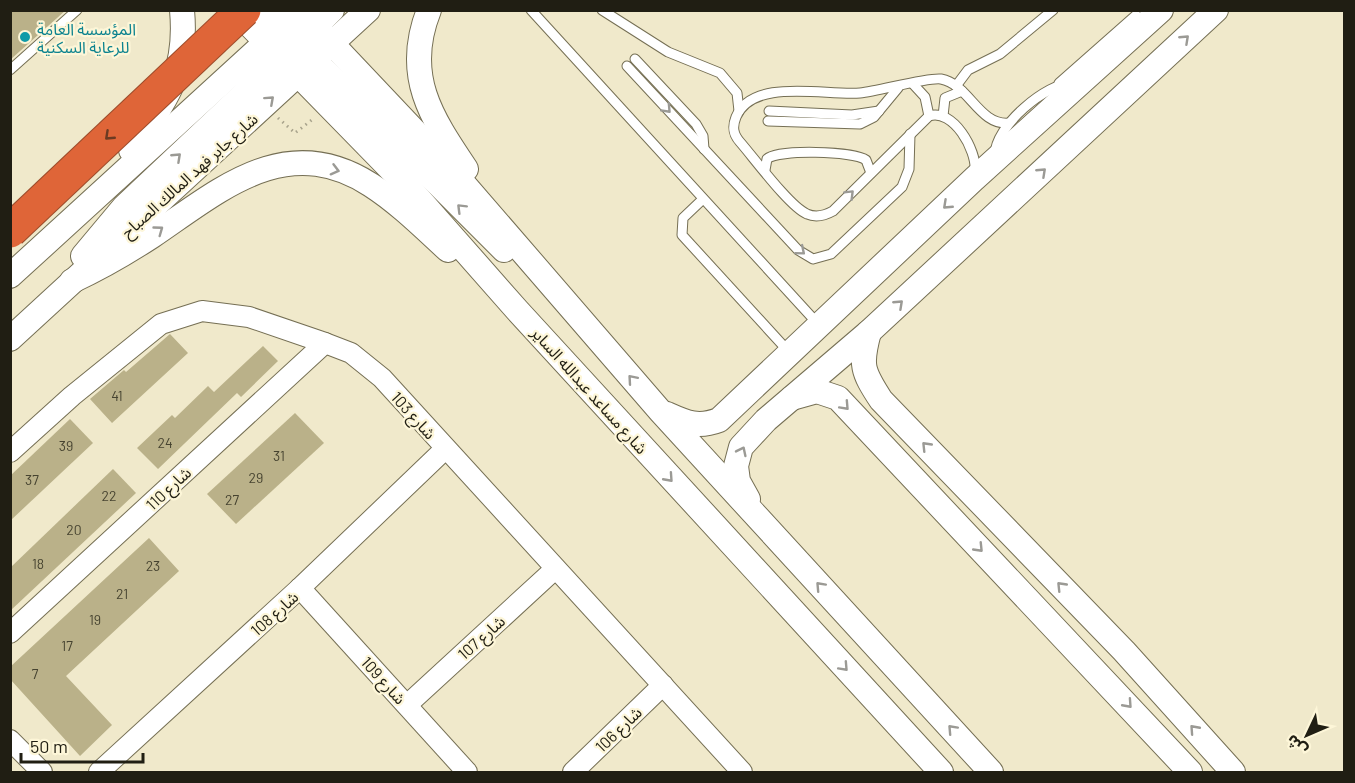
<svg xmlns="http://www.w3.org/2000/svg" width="1355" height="783" viewBox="0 0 1355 783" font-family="Barlow,'Noto Sans Arabic',sans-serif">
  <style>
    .building { fill: #bab189 }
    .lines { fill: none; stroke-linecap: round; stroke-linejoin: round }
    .service-casing { stroke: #756f54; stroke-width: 11 }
    .minor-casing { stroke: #756f54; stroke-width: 22 }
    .tertiary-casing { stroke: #756f54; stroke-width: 26 }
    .path { stroke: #a8a38c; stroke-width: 3; stroke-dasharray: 1.5 4.5; stroke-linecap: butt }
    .service { stroke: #fff; stroke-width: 9 }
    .minor { stroke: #fff; stroke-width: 20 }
    .tertiary { stroke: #fff; stroke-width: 24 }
    .motorway-bridge-casing { stroke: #9c4c2b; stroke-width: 35; stroke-linecap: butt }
    .motorway-bridge { stroke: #df6538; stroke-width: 33 }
    .oneway { stroke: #9b9a95 }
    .oneway2 { stroke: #6c3a22 }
    .culture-dot { fill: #0f9aa8; stroke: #fdf6d8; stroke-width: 2 }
    .labels { text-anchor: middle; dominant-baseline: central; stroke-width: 4.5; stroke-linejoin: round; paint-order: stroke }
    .number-label { font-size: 14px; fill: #464330 }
    .culture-label { font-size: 16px; fill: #0d838f; stroke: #fdf6d8; text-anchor: start }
    .street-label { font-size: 16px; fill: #201e13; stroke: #fdf6d8 }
  </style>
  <rect width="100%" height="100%" fill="#f0e9cb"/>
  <g class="building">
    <path d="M10 10H66L10 60Z"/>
    <path d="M170 334 188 353 112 423 90 399 124 370 126 372Z"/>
    <path d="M263 346 278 361 241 397 237 393 158 469 137 448 172 415 175 418 208 386 214 392Z"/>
    <path d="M295 413 324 443 236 524 207 494Z"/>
    <path d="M70 419 93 443 10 521V476Z"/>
    <path d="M113 469 136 493 10 611V568Z"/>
    <path d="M149 538 179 571 66 676 112 725 80 756 10 679V667Z"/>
  </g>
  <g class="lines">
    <defs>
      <g id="service">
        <path d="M531 10 818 324"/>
        <path d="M602 10 668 52 720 73 737 93 739 111"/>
        <path d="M635 59 696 124 703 136 704 149"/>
        <path d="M627 66 798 250 813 259 831 254 902 187 909 169 910 134"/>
        <path d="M10 70 77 10"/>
        <path d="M1059 83 1136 15"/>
        <path d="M913 84 925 97 929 116"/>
        <path d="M956 86 968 70 1000 54 1053 10"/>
        <path d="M769 111 852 115 879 111"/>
        <path d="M943 116 945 98 962 91"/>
        <path d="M768 121 860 124 874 117 898 88"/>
        <path d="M995 155C995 126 1046 83 1074 82"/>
        <path d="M765 170 767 159C777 149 854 151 866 160L871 173"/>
        <path d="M975 171C977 150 953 108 929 116L833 211C824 216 816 218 807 214 790 207 754 158 740 142 733 134 732 127 736 117 753 77 825 96 860 93 879 91 928 77 941 79 969 84 979 126 1009 123"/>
        <path d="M703 199 683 218 682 235 789 352"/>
      </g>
      <g id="minor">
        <path d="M10 452 72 396 161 324 202 311 249 317 325 343 351 353 382 378 742 772"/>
        <path d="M300 588 467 772"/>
        <path d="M10 633 325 343"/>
        <path d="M407 705 555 569"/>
        <path d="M10 740 42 772"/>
        <path d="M99 772 300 588 445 449"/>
        <path d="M573 772 663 685"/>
      </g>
      <g id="tertiary">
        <path d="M235 10 413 192 517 310 941 772"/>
        <path d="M267 10 283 28 297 36"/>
        <path d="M300 10 457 176 661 412 991 772"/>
        <path d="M429 10C403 75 431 117 466 169"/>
        <path d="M307 40 315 27 332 10"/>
        <path d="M265 43 289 47 314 60 504 250"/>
        <path d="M131 150C165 100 188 75 182 10"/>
        <path d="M83 256 124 207 281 59 289 46"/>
        <path d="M10 276 301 10"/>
        <path d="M72 281C100 268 126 253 152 236 220 190 286 130 371 185 399 203 424 228 448 250"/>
        <path d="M869 332C860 365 862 371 881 400L1124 651 1233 772"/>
        <path d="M10 339 368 10"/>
        <path d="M792 398 817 391 838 398 1190 772"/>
        <path d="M667 414C687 423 698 428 719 420L974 179 1161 10"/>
        <path d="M748 499 738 481 736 466 741 447 766 420 869 332 1216 10"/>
      </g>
    </defs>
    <use href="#service" class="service-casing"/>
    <use href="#minor" class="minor-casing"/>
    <use href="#tertiary" class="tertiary-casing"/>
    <path class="path" d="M278 118 295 133 313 119"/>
    <use href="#service" class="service"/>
    <use href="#minor" class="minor"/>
    <use href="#tertiary" class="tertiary"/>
    <defs>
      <path id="motorway-bridge" d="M10 231 244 10"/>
    </defs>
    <use href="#motorway-bridge" class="motorway-bridge-casing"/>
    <use href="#motorway-bridge" class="motorway-bridge"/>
  </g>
  <defs><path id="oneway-chevron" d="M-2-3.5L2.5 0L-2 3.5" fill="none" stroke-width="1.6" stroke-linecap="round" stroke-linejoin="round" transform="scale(1.5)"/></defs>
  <g class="oneway">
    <use href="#oneway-chevron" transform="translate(1185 39) rotate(-43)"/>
    <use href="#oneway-chevron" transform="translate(270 100) rotate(-42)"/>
    <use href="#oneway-chevron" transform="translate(667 109) rotate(47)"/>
    <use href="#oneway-chevron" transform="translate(177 157) rotate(-43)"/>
    <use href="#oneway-chevron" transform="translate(335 170) rotate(15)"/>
    <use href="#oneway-chevron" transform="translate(1042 172) rotate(-43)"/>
    <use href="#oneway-chevron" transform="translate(850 194) rotate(-45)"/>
    <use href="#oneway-chevron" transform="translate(947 205) rotate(137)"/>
    <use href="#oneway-chevron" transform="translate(461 208) rotate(-135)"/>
    <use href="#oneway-chevron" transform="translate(159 230) rotate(-36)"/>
    <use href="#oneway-chevron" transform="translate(801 251) rotate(40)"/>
    <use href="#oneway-chevron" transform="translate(899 304) rotate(-43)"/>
    <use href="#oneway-chevron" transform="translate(632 379) rotate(-131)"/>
    <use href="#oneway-chevron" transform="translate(845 406) rotate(47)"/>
    <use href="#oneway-chevron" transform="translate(926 446) rotate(-134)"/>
    <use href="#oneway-chevron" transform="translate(742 451) rotate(-64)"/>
    <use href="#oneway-chevron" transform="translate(669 478) rotate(48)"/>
    <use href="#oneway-chevron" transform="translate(979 548) rotate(46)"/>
    <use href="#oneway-chevron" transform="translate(820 586) rotate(-133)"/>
    <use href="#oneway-chevron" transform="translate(1061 586) rotate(-134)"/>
    <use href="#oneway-chevron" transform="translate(844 667) rotate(47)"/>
    <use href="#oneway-chevron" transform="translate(1128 704) rotate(48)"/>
    <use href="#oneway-chevron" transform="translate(952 729) rotate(-133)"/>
    <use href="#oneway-chevron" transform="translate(1194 729) rotate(-132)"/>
  </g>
  <use class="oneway2" href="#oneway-chevron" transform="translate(109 136) rotate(137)"/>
  <circle class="culture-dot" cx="25" cy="37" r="6"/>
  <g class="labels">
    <g class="number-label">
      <text x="117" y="395">41</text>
      <text x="165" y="442">24</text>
      <text x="66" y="445">39</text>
      <text x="279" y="455">31</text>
      <text x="256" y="477">29</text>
      <text x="32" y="479">37</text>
      <text x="109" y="495">22</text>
      <text x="232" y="499">27</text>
      <text x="74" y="529">20</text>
      <text x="38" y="563">18</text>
      <text x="153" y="565">23</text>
      <text x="122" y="593">21</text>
      <text x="95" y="619">19</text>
      <text x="67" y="645">17</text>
      <text x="35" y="673">7</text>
    </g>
    <g class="culture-label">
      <text x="37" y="28">المؤسسة العامة<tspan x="37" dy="18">للرعاية السكنية</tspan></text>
    </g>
    <g class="street-label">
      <text transform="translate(189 175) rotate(-42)">شارع جابر فهد المالك الصباح</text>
      <text transform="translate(590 390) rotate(48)">شارع مساعد عبدالله الساير</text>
      <text transform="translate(414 415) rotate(48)">شارع 103</text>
      <text transform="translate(168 488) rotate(-43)">شارع 110</text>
      <text transform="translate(274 613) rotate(-42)">شارع 108</text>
      <text transform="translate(481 637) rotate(-42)">شارع 107</text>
      <text transform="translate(384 680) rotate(48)">شارع 109</text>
      <text transform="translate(618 729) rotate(-44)">شارع 106</text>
    </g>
  </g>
  <rect width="1355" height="783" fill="none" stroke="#201e13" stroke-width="24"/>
  <g transform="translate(1307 735) rotate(226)" stroke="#fdf6d8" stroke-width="4.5" paint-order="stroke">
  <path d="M0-4.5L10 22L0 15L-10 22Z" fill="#201e13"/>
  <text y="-9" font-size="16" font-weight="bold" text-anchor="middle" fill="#201e13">ش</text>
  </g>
  <path d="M21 753v9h122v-9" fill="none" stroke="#201e13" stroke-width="3"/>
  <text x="30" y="753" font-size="18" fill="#201e13" stroke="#fdf6d8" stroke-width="4.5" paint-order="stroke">50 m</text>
</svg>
